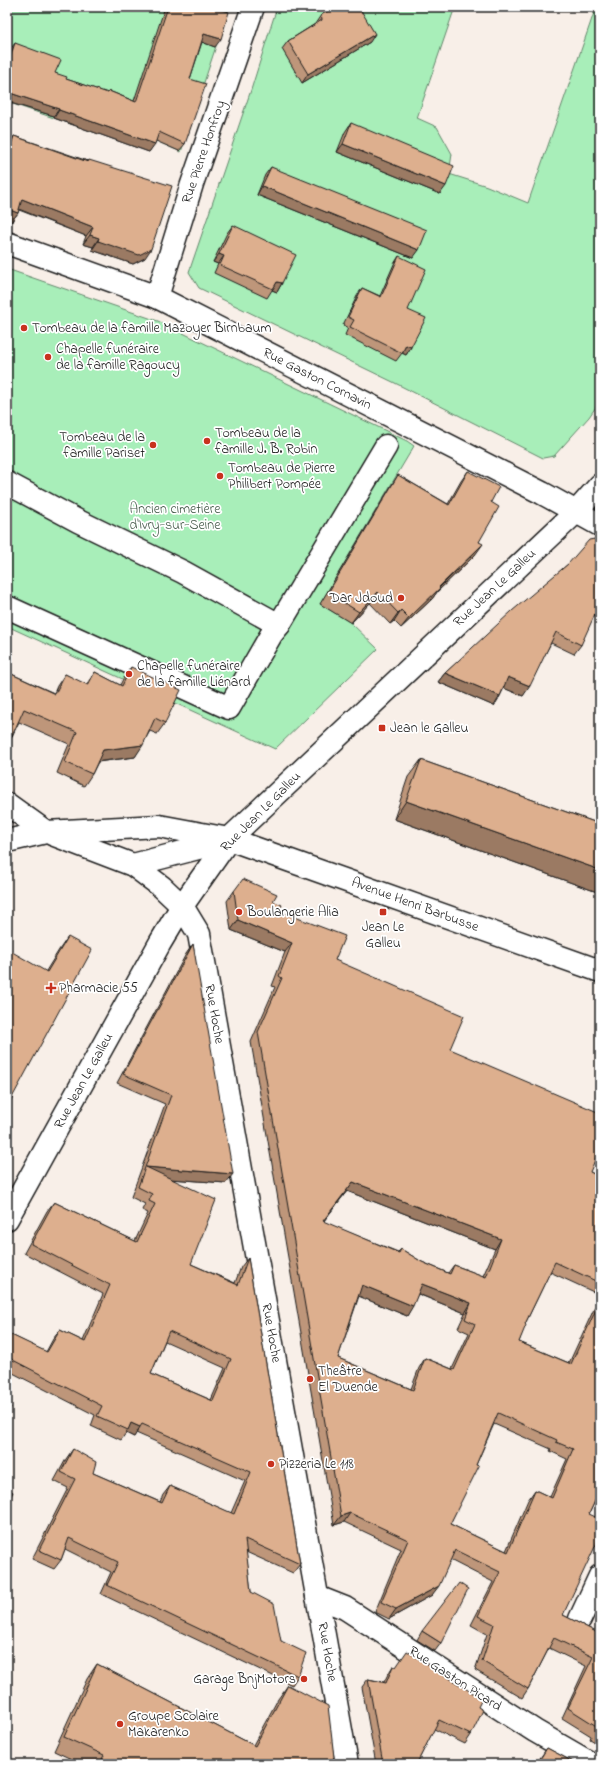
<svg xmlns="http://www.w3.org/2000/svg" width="607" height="1771" viewBox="0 0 607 1771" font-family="'Indie Flower',sans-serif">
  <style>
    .green { fill: #a8eeb9; stroke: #62856a }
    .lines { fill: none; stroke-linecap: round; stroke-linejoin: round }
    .minor-casing { stroke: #1c1c1c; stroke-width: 25 }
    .major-casing { stroke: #1c1c1c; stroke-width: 25 }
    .minor { stroke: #fff; stroke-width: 22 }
    .major { stroke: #fff; stroke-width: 22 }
    .wall { fill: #be967a; stroke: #1c1c1c; fill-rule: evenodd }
    .shaded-wall { fill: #9b7a63; stroke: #1c1c1c }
    .building { fill: #ddaf8e; stroke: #1c1c1c; fill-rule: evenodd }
    .poi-dot { fill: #c8321e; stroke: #fff; stroke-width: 1.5 }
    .labels { text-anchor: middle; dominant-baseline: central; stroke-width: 3.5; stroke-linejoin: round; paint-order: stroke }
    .street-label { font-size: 14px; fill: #1c1c1c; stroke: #fff }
    .poi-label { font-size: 14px; fill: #1c1c1c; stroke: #fff; text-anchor: start }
    .park-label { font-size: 14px; fill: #465b4b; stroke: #fff }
  </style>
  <rect width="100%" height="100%" fill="#f8efe8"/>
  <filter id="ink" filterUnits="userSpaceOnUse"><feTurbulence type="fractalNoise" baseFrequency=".025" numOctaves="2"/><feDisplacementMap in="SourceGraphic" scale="8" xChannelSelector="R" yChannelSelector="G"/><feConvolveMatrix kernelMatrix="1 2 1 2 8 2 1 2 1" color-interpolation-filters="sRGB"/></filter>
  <g filter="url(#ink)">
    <g class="green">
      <path d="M7 7H229L181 152 154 140 150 151 7 102Z"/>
      <path d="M277 7H455L417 118 437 127 452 154 449 174 487 186 528 203 596 7H600V401L589 417 554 456 543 458 393 382 199 288 189 272 251 90Z"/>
      <path d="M7 269 158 321 407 441 414 446 320 604 351 623 378 649 275 749 7 626Z"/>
    </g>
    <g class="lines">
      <defs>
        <g id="minor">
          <path d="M7 243 157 297 542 493 600 525"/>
          <path d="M157 297 192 184 253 7"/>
          <path d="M7 483 78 521 183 572 279 625"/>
          <path d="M7 607 229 708 271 635 279 625 386 446"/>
          <path d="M7 804 46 832"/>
          <path d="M229 839 600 971"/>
          <path d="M182 906 199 934 347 1764"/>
          <path d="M317 1597 345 1608 535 1731 592 1764"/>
          <path d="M580 1619 600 1576"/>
        </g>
        <g id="major">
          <path d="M52 834 133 865 162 887 182 906"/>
          <path d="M7 841 46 832 159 826 229 839"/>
          <path d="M133 865 225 841"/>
          <path d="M7 1219 160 943 182 906 229 839 576 512 600 485"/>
        </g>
      </defs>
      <use href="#minor" class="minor-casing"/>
      <use href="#major" class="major-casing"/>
      <use href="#minor" class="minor"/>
      <use href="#major" class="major"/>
    </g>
    <g class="wall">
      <path d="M166 7H213L215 47 202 42 190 79 185 144 179 151 156 141 149 152 54 118V116L7 102V57L9 51 15 43 55 73 66 79 107 93 109 91 134 101 164 10Z"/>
      <path d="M321 15 370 42 302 83 282 49 288 41 315 24Z"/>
      <path d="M351 123 440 194 337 152 345 132Z"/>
      <path d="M14 136 88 161 89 160 145 258 133 264 92 250 93 247 83 244 86 236 19 210 18 213 11 222 7 220V148L8 145Z"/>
      <path d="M271 167 413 258 257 195 265 175Z"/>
      <path d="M233 225 282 283 277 292 272 290 267 298 214 273 218 264 213 262 227 233Z"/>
      <path d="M399 256 408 310 411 347 406 355 402 353 396 361 345 335 348 328 343 325 357 296 362 288 380 296 394 264Z"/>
      <path d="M468 471 491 502 475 555 437 592 432 599 401 628 394 621 390 624 370 603 351 623 320 604 391 486 398 475 448 504 461 481Z"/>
      <path d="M568 564 581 645 574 654 551 643 523 696 504 688 500 696 494 706 438 682 445 673Z"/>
      <path d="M131 667 165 723 157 734 150 731 135 757 98 762 92 774 84 786 57 773 69 744 19 722 12 736 7 744V672L54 693 57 686 65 674 86 685 95 672 120 685 123 679Z"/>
      <path d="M421 760 600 824V893L394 819 408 777Z"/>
      <path d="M234 891 273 901 279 911 335 960 450 1049 590 1172 600 1177V1295L550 1272 525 1324 519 1342 569 1363 600 1296V1490L589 1514 563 1615 600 1634V1633V1745L590 1739 591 1736 562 1718 586 1666 549 1648 528 1689 522 1698 475 1670 487 1634 471 1625 493 1582 450 1560 432 1595 389 1619 375 1612 401 1549 344 1522 334 1525 251 1042 275 987 272 986 285 952 231 930 227 901ZM347 1191 495 1249 483 1276 454 1265 448 1273 422 1262 401 1249 398 1252 323 1222ZM418 1294 465 1313 458 1328 469 1333 452 1369 425 1358 419 1368 411 1389 338 1358 359 1296 407 1316ZM494 1424 551 1449 550 1451 567 1459 550 1497 535 1490 528 1500 506 1551 450 1524Z"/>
      <path d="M68 937 7 1107 46 971 59 950Z"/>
      <path d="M193 944 226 1183 171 1179 191 1264 235 1283 241 1267 248 1258 300 1564 293 1573 246 1552 251 1592 281 1641 298 1676 292 1685 101 1594 111 1572 65 1549 61 1560 54 1569 32 1559 68 1488 54 1481 66 1459 73 1449 93 1473 160 1502 163 1495 170 1486 231 1513 245 1481 136 1433 134 1437 126 1433 121 1440 91 1426 95 1415 7 1370V1333L46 1352 53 1339 60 1330 83 1341 103 1294 24 1253 47 1211 54 1202 135 1241 148 1213 142 1210 145 1204 131 1197 165 1104 117 1083 186 954ZM165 1341 225 1368 211 1400 151 1374Z"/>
      <path d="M422 1631 441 1643 435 1651 417 1640Z"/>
      <path d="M97 1664 253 1745 278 1699 288 1685 330 1764H82L54 1751 87 1679Z"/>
      <path d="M393 1666 478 1707 471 1735 465 1744 434 1729 417 1763 420 1764H376L362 1687 368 1679 384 1682 388 1674Z"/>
      <path d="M547 1748 577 1764H536Z"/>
    </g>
    <g class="shaded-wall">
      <path d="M204 34 221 39 215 47 199 41Z"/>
      <path d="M375 34 370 42 302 83 308 74Z"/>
      <path d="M7 92 59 109 54 116 7 102Z"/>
      <path d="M59 110 155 144 149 152 54 118Z"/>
      <path d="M343 144 446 186 440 194 337 152Z"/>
      <path d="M262 186 419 250 413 258 257 195Z"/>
      <path d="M22 199 93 227 86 236 16 208Z"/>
      <path d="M7 209 18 213 11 222 7 220Z"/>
      <path d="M90 235 99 238 93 247 83 244Z"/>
      <path d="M98 241 151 249 145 258 133 264 92 250Z"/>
      <path d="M219 254 224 256 218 264 213 262Z"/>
      <path d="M277 282 282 283 277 292 272 290Z"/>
      <path d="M406 345 411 347 406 355 402 353Z"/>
      <path d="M483 544 475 555 437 592 432 599 401 628 409 618Z"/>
      <path d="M378 592 370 603 351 623 359 612Z"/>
      <path d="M401 610 394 621 390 624 398 613Z"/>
      <path d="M445 673 500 696 494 706 438 682Z"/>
      <path d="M508 677 530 686 523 696 501 687Z"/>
      <path d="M143 745 135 757 95 762 103 750Z"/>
      <path d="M406 801 600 870V893L394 819Z"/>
      <path d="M238 920 292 943 285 952 231 930Z"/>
      <path d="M146 1167 233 1174 226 1183 142 1177Z"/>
      <path d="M353 1182 501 1239 495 1249 347 1191 316 1231Z"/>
      <path d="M422 1284 471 1303 465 1313 416 1293Z"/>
      <path d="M362 1285 413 1306 407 1316 356 1295Z"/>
      <path d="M131 1423 140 1427 134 1437 126 1433Z"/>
      <path d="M350 1513 344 1522 334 1525 341 1516Z"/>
      <path d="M439 1586 432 1595 389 1619 396 1609Z"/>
    </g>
    <g class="building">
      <path d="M168 7H213L229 12 221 39 204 34 190 79 206 84 185 144 159 132 155 144 59 110V109L7 92V66L15 43 61 60 55 73 67 77 66 79 108 93 109 91 136 102Z"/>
      <path d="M335 7H359L375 34 308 74 288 41 322 20 321 15Z"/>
      <path d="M351 123 454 166 446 186 343 144Z"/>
      <path d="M14 136 88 162 89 160 172 186 151 249 139 255 98 241 99 238 90 235 93 227 22 199 18 213 7 209V156Z"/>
      <path d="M271 167 427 230 419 250 262 186Z"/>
      <path d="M233 225 296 255 282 283 277 282 273 289 220 265 224 256 219 254Z"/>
      <path d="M399 256 426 269 408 310 426 318 411 347 406 345 402 353 350 327 354 320 348 317 362 288 381 297Z"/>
      <path d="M468 471 499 487 491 502 499 507 479 542 483 544 439 587 440 588 409 618 401 610 398 613 378 592 359 612 328 593 398 475 449 505Z"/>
      <path d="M600 538V603L581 645 556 632 530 686 508 677 500 696 445 673 512 611 568 564 589 540Z"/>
      <path d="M131 667 181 690 165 723 155 718 143 745 103 750 92 774 65 762 77 732 24 709 12 736 7 734V672L55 694 65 674 88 685 95 672 122 686Z"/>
      <path d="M421 760 600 824V870L406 801Z"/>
      <path d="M243 879 277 894 273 901 282 905 279 911 345 936 335 960 464 1016 450 1049 600 1113V1148L590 1172 600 1177V1283L555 1262 525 1324 526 1325 519 1342 571 1364 600 1301V1490L589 1514 600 1519V1536L563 1615 600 1634V1732L596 1729 598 1727 568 1708 593 1657 554 1638 528 1689 482 1661 494 1624 478 1616 500 1572 455 1550 439 1586 396 1609 381 1602 408 1540 350 1513 341 1516 258 1032 282 978 279 976 292 943 238 920 234 891ZM353 1182 501 1239 486 1277 454 1265 450 1274 422 1262 401 1249 399 1253 323 1221ZM422 1284 471 1303 465 1319 475 1324 454 1370 425 1358 413 1390 338 1358 362 1285 413 1306ZM498 1413 557 1440 556 1442 573 1449 552 1498 535 1490 508 1552 450 1524 479 1466 476 1465Z"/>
      <path d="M68 937 92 950 7 1107V949L47 972Z"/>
      <path d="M193 944 233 1174 146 1167 216 1200 191 1264 238 1285 248 1258 300 1564 245 1539 251 1592 274 1604 281 1641 306 1653 298 1676 107 1585 118 1562 69 1538 61 1560 39 1550 75 1479 61 1472 73 1449 96 1462 93 1473 162 1503 170 1486 234 1514 251 1472 142 1424 140 1427 131 1423 128 1430 97 1416 102 1406 9 1358 7 1361V1333L47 1352 60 1330 85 1342 110 1285 31 1244 54 1202 137 1242 155 1204 149 1201 152 1194 138 1187 171 1095 123 1074ZM169 1331 231 1359 213 1401 151 1374Z"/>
      <path d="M7 1405 11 1407 7 1414Z"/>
      <path d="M7 1489 13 1492 7 1504Z"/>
      <path d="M459 1583 468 1589 441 1643 422 1631Z"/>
      <path d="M407 1651 482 1699 478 1707 483 1710 471 1735 439 1720 417 1763 420 1764H383L368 1679 386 1683 393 1666 396 1667Z"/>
      <path d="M97 1664 255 1746 288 1685 328 1706 334 1757 330 1764H100L104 1755 64 1737Z"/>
      <path d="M547 1748 577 1764H537Z"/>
    </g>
  </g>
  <g class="poi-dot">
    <circle cx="24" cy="328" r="4"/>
    <circle cx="48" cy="357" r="4"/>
    <circle cx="207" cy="441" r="4"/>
    <circle cx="153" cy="445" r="4"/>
    <circle cx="220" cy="476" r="4"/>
    <circle cx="401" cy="598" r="4"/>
    <circle cx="129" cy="674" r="4"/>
    <rect x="378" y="724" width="8" height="8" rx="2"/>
    <circle cx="239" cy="912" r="4"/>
    <rect x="379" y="908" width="8" height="8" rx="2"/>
    <path d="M49 982h4v4h4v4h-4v4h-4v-4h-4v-4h4z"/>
    <circle cx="310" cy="1379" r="4"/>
    <circle cx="271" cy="1464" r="4"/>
    <circle cx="304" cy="1679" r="4"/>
    <circle cx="120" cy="1724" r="4"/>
  </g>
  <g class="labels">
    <g class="street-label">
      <text transform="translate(204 152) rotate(-71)">Rue Pierre Honfroy</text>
      <text transform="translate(317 379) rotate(27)">Rue Gaston Cornavin</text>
      <text transform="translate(495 588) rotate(-43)">Rue Jean Le Galleu</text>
      <text transform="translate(261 812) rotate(-45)">Rue Jean Le Galleu</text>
      <text transform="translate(415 905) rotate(20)">Avenue Henri Barbusse</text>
      <text transform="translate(214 1014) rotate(80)">Rue Hoche</text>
      <text transform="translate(84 1081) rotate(-61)">Rue Jean Le Galleu</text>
      <text transform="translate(271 1333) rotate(80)">Rue Hoche</text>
      <text transform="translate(327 1652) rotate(80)">Rue Hoche</text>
      <text transform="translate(455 1679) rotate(33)">Rue Gaston Picard</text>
    </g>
    <g class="poi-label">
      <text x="32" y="328">Tombeau de la famille Mazoyer Birnbaum</text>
      <text x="56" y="349">Chapelle funéraire<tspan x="56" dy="16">de la famille Ragoucy</tspan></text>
      <text x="215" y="433">Tombeau de la<tspan x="215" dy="16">famille J. B. Robin</tspan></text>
      <text x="145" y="437" text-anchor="end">Tombeau de la<tspan x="145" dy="16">famille Pariset</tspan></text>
      <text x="228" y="468">Tombeau de Pierre<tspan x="228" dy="16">Philibert Pompée</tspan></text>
      <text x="393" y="598" text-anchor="end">Dar Jdoud</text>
      <text x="137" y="666">Chapelle funéraire<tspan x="137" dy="16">de la famille Liénard</tspan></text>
      <text x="390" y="728">Jean le Galleu</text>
      <text x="247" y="912">Boulangerie Alia</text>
      <text x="383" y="927" text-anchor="middle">Jean Le<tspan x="383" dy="16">Galleu</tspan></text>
      <text x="59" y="988">Pharmacie 55</text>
      <text x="318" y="1371">Theâtre<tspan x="318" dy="16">El Duende</tspan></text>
      <text x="279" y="1464">Pizzeria Le 118</text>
      <text x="296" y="1679" text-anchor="end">Garage BnjMotors</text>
      <text x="128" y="1716">Groupe Scolaire<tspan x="128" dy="16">Makarenko</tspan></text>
    </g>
    <g class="park-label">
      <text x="175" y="509">Ancien cimetière<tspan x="175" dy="16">d'Ivry-sur-Seine</tspan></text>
    </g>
  </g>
  <rect width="607" height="1771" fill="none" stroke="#fff" stroke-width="24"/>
  <rect x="12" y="12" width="583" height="1747" fill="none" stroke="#1c1c1c" stroke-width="1.5" filter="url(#ink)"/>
</svg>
